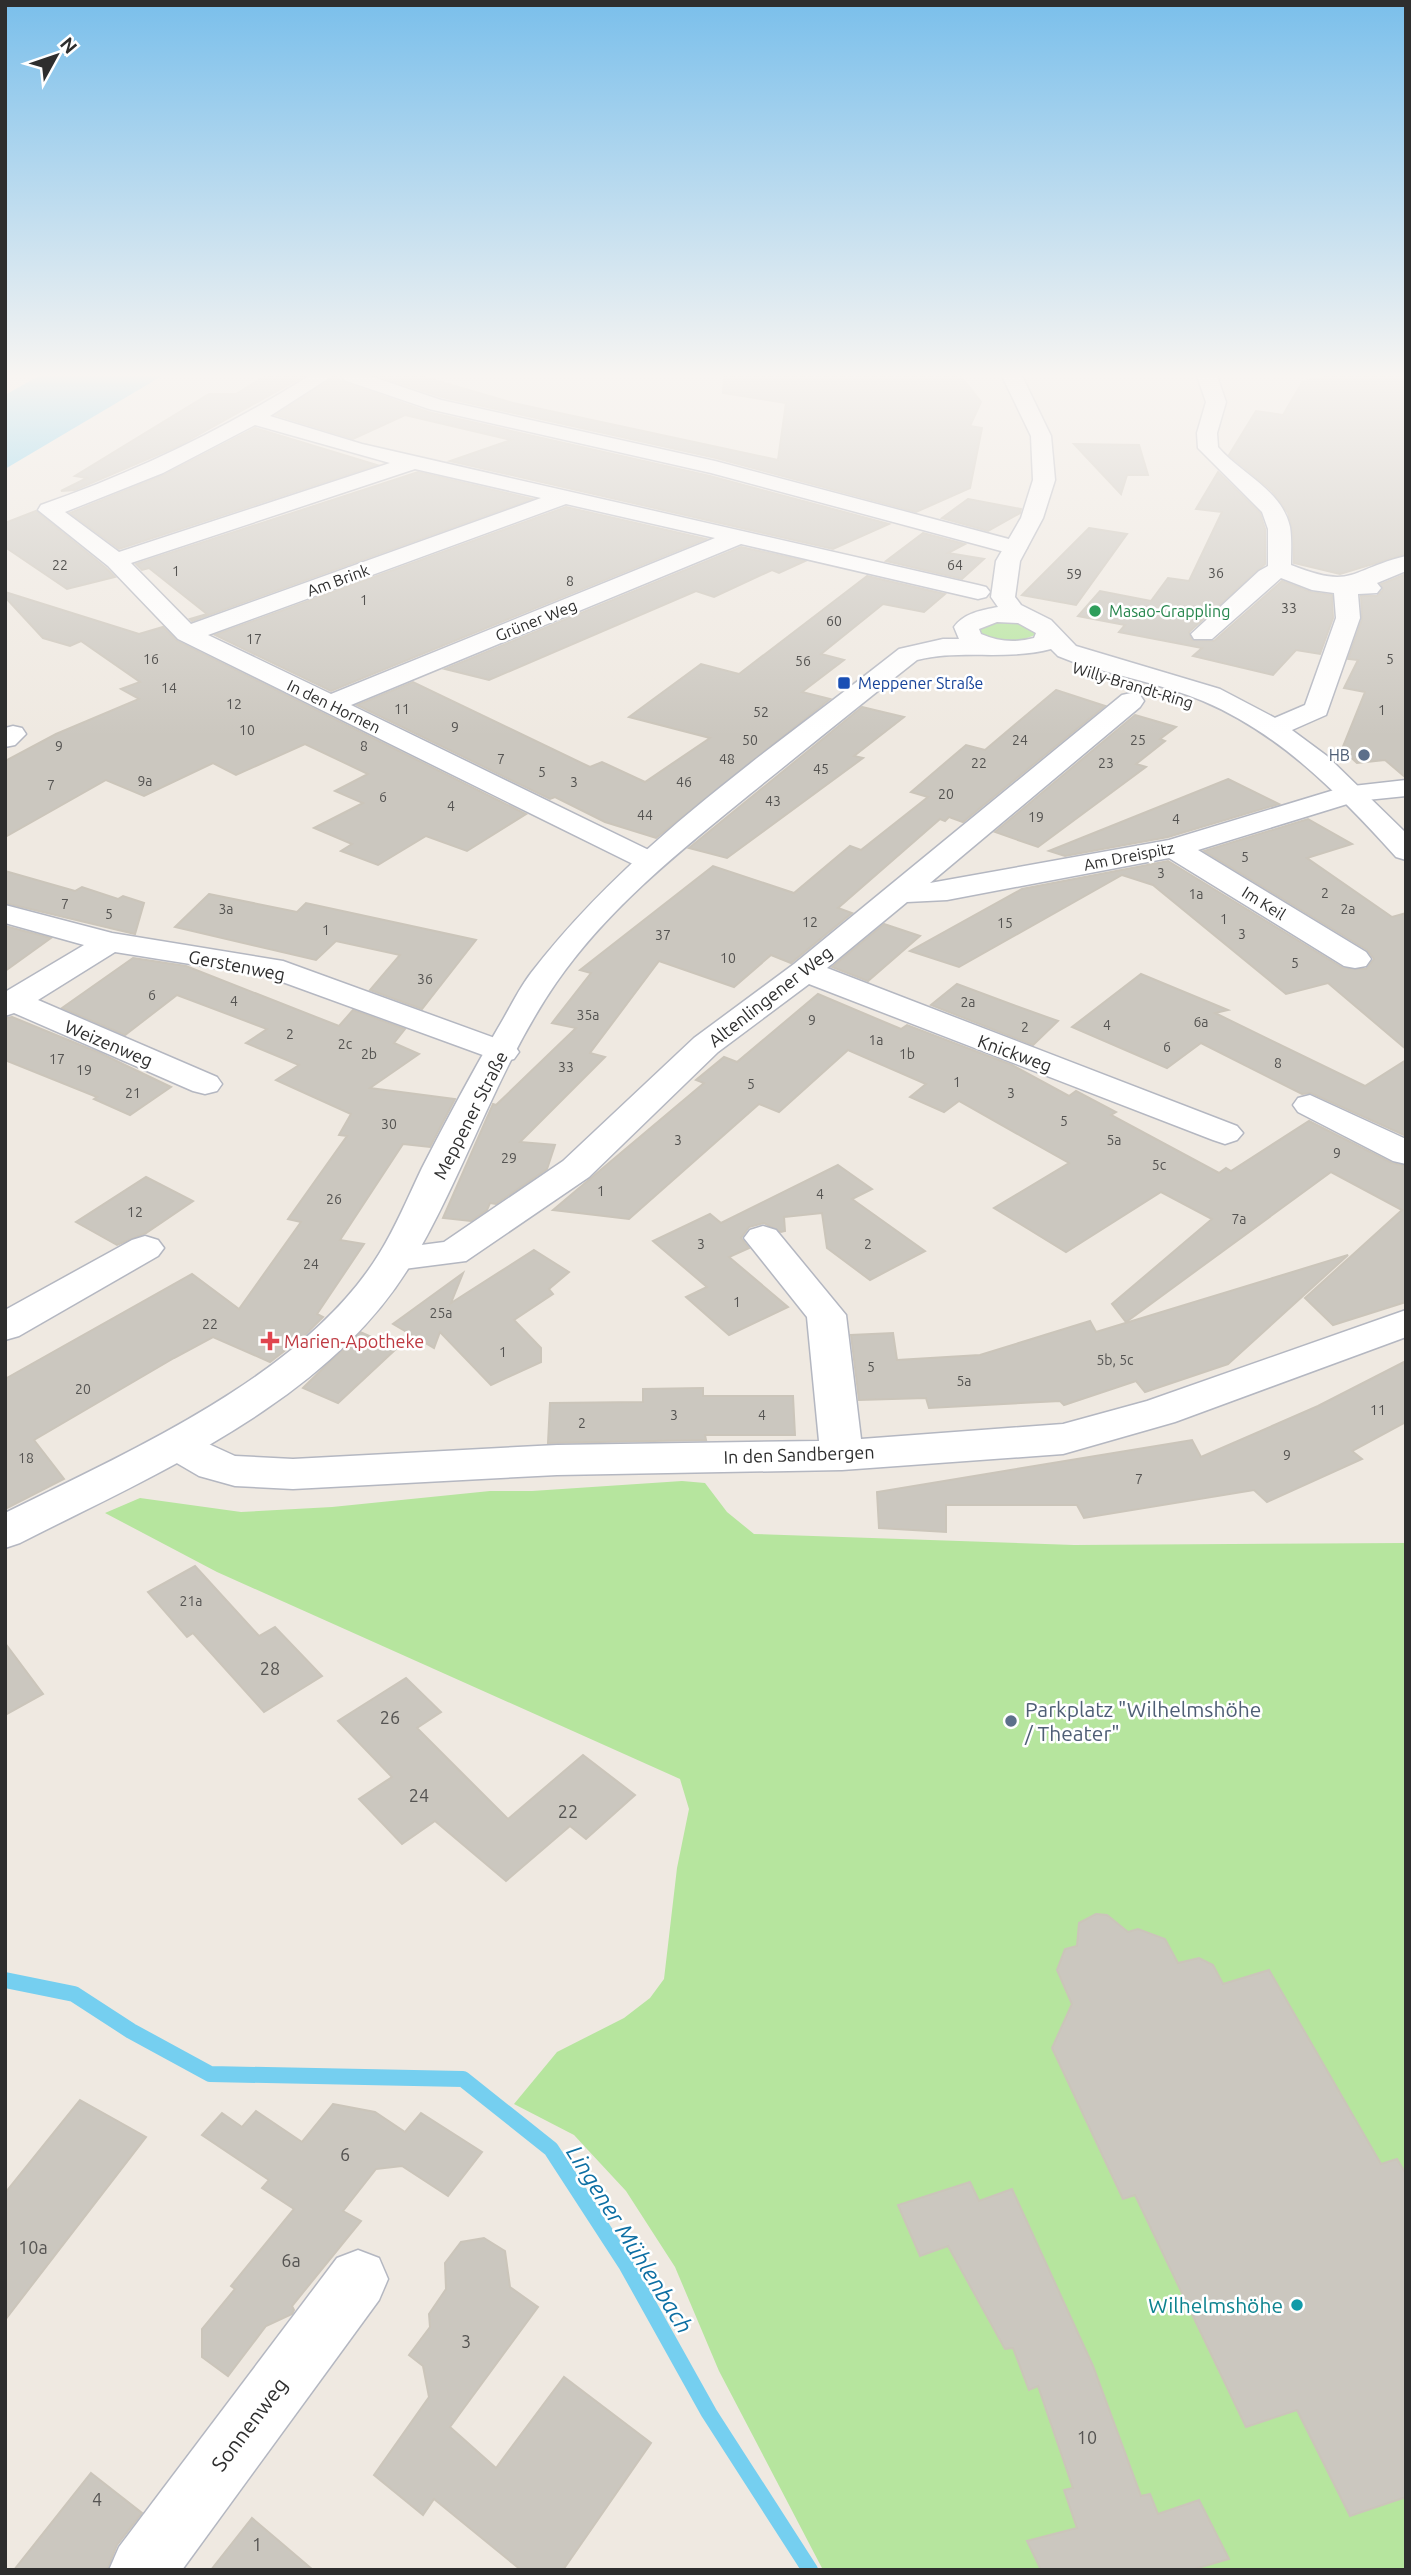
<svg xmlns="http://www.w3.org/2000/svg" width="1411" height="2575" viewBox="0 0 1411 2575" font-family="Ubuntu,sans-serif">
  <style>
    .green { fill: #b6e59e }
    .water { fill: #75cff0 }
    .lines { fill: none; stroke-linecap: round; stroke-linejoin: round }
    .stream { stroke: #75cff0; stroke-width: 16 }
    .building { fill: #cbc7bf; stroke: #cbc5ba; stroke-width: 2 }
    .minor-casing { stroke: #b4b7c1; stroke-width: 3 }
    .secondary-casing { stroke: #b4b7c1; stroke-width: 3 }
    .minor { fill: #fff; fill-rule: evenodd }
    .secondary { fill: #fff; fill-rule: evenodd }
    .leisure-dot { fill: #2e9e5b; stroke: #fff; stroke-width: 2.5 }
    .transit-dot { fill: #1a4fb4; stroke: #fff; stroke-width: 2.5 }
    .service-dot { fill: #5c6f8a; stroke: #fff; stroke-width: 2.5 }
    .health-dot { fill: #e0444e; stroke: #fff; stroke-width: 2.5 }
    .culture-dot { fill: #0f9aa8; stroke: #fff; stroke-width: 2.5 }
    .labels { text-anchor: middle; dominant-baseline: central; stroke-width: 5; stroke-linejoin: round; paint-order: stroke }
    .number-label { font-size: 14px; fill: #555452 }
    .far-street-label { font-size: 16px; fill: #2e2e2e; stroke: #fff }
    .far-leisure-label { font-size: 16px; fill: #27864d; stroke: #fff; text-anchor: start }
    .far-transit-label { font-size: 16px; fill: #164399; stroke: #fff; text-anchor: start }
    .far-service-label { font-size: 16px; fill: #4e5e75; stroke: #fff; text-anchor: end }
    .street-label { font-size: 18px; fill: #2e2e2e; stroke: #fff }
    .health-label { font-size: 18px; fill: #be3a42; stroke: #fff; text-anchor: start }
    .near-number-label { font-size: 18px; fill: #555452 }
    .near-service-label { font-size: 21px; fill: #4e5e75; stroke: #fff; text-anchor: start }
    .near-culture-label { font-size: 21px; fill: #0d838f; stroke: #fff; text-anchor: end }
    .near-street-label { font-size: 21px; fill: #2e2e2e; stroke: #fff }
    .near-water-label { font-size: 23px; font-style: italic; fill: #0d6fa3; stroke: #fff }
  </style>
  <rect width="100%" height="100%" fill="#efe9e1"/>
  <g class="green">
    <path d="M992 621 1020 622 1035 632V635L1011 644 980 635V627Z"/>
    <path d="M682 1481 705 1483 727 1512 754 1534 1074 1545 1406 1543V2570H823L719 2371 675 2267 626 2191 574 2135 514 2104 557 2052 624 2018 650 1998 664 1979 677 1868 689 1809 680 1779 217 1572 105 1513 140 1498 241 1512 332 1507 490 1491H532Z"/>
  </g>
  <path class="water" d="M39 376H162L5 469V395Z"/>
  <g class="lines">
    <path class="stream" d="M5 1980 74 1994 131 2031 210 2074 463 2079 551 2149 627 2266 709 2413 810 2570"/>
  </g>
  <g class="building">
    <path d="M265 376H304L178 446 75 490 61 491 87 478 75 476 209 394H236Z"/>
    <path d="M334 376 343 382 428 412 710 476 889 524 833 549 450 461 511 440 405 415 353 439 276 415Z"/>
    <path d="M378 376H421L513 403 778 460 786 403 723 393 724 376H961L981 402 970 426 982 428 970 488 916 512 716 458 442 397Z"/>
    <path d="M1331 376H1406V554L1340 574 1294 563 1293 532 1288 513 1272 491 1229 455 1256 411 1283 415 1303 381Z"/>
    <path d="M255 428 377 465 119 549 70 513 164 475Z"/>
    <path d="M1074 444 1139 445 1148 475H1127L1121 494Z"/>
    <path d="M418 472 532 499 192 621 190 619 207 614 149 568 142 570 136 564Z"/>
    <path d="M1218 472 1260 513 1265 529V564L1189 632 1192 640 1214 641 1282 581 1311 592 1332 595 1333 618 1320 654 1296 650 1273 675 1193 656 1202 648 1119 632 1125 625 1078 616 1100 591 1151 601 1168 578 1189 581 1222 512 1196 509Z"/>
    <path d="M968 499 1021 509 1020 513 988 531 942 518Z"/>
    <path d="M566 507 706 539 331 691 215 635Z"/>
    <path d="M36 511 106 568 115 577 67 589 5 547V523Z"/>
    <path d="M1089 528 1127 534 1076 605 1022 595Z"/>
    <path d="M923 533 965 544 948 553 984 559 962 579 886 561Z"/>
    <path d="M741 547 805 561 779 573 772 570 714 597 696 591 489 680 445 669Z"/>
    <path d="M1406 574V777H1405L1385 760 1357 763 1342 749 1365 692 1344 688 1358 660 1348 659 1362 619 1361 596H1377L1383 590 1381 584Z"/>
    <path d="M867 576 945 594 924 612 883 604 821 654 844 660 802 692 830 699 656 838 605 822 555 797 550 799 357 705 413 682 590 767 602 762 645 782 710 738 629 717 701 664 739 674Z"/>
    <path d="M5 592 139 634 163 627 177 641 526 814 467 851 426 836 378 865 341 851 352 844 314 828 363 803 335 791 368 774 305 744 236 775 213 763 144 796 106 780 5 837V761L56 734 139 699 121 689 140 682 81 641 70 646 43 638 5 597Z"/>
    <path d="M1056 690 1105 706 963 822 949 817 945 821 940 819 838 908 852 913 791 963 771 955 734 987 659 961 590 1053 605 1057 520 1142 555 1145 547 1169 496 1204 490 1203 487 1210 471 1221 443 1218 493 1104 496 1105 576 1028 552 1023 591 973 580 970 713 866 794 893 850 846 861 850 928 797 911 792 966 745 985 750Z"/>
    <path d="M862 707 904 717 854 756 863 758 727 858 689 848Z"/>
    <path d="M1135 715 1176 727 1160 739 1165 741 1136 764 1146 767 1038 847 995 832Z"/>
    <path d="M1228 779 1279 804 1168 837 1065 856 1049 851Z"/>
    <path d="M1308 819 1352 844 1307 858 1392 917 1406 913V1049L1328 983 1286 994 1153 885 1122 875 959 967 910 951 1022 889 1168 861 1343 968 1366 969 1374 959 1367 950 1204 851Z"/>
    <path d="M5 871 75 891 82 887 118 899 123 896 144 903 135 934 5 903Z"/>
    <path d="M209 894 297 912 306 903 476 940 422 1009 370 990 400 955 336 941 316 960 175 927Z"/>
    <path d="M884 924 920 936 868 981 832 967Z"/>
    <path d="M5 926 51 938 5 971Z"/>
    <path d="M133 958 186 966 339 1026 353 1010 405 1029 394 1043 419 1054 370 1088 455 1099 430 1147 403 1144 340 1240 364 1244 317 1314 323 1317 305 1335 270 1362 213 1337 174 1358 34 1440 64 1479 5 1509V1379L192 1274 239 1309 301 1222 288 1219 347 1136 339 1135 351 1114 276 1080 299 1065 246 1043 267 1029 177 995 125 1035 62 1008Z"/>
    <path d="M1141 974 1228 1010 1215 1013 1365 1086 1406 1060V1136L1311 1093 1302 1094 1201 1043 1167 1068 1072 1027Z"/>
    <path d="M957 984 1016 1006 1058 1021 1033 1045 931 1005Z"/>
    <path d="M818 994 901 1029 907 1025 1012 1065 1069 1096 1076 1091 1116 1112 1111 1115 1219 1173 1226 1168 1231 1171 1309 1121 1392 1163 1406 1166V1302L1333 1325 1305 1298 1402 1210 1331 1172 1126 1322 1112 1304 1212 1219 1161 1192 1066 1252 994 1208 1069 1163 959 1101 944 1112 910 1097 926 1084 848 1050 779 1112 759 1104 629 1219 553 1210 704 1083 696 1080 724 1057 737 1062Z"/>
    <path d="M12 1017 100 1053 171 1087 130 1115 94 1099 97 1097 5 1060V1018Z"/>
    <path d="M838 1165 872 1189 852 1199 925 1251 870 1280 827 1248 822 1213 784 1217 785 1231 781 1232 764 1223 749 1227 741 1238 749 1248 729 1257 788 1307 729 1335 686 1297 707 1287 653 1241 710 1214 721 1223Z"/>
    <path d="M146 1177 193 1201 146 1233 117 1245 76 1222Z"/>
    <path d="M534 1250 569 1272 549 1289 553 1294 514 1320 541 1348V1362L491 1385 440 1332 434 1348 393 1324 463 1273 451 1303Z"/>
    <path d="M1348 1255 1228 1364 1145 1392 1136 1381 1064 1405 1060 1401 929 1408 926 1398 859 1400 851 1335 893 1333 897 1360 980 1355 1090 1321 1096 1332Z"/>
    <path d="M360 1332 397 1348 338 1403 303 1388Z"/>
    <path d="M1406 1361V1422L1352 1451 1362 1459 1267 1502 1254 1490 1084 1518 1077 1505H946V1532L879 1528 877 1492 1192 1440 1201 1457 1318 1406Z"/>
    <path d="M703 1388V1396H793L795 1435H705L706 1440 548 1443 550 1403 643 1402V1389Z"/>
    <path d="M195 1566 259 1636 275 1627 322 1676 264 1712 193 1633 187 1637 148 1592Z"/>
    <path d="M5 1643 43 1694 5 1715Z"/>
    <path d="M406 1678 441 1712 417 1728 508 1819 583 1755 635 1795 586 1839 570 1826 506 1881 435 1821 402 1844 359 1799 392 1777 338 1721Z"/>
    <path d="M1096 1914 1107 1915 1128 1932 1138 1929 1165 1939 1178 1963 1199 1958 1213 1965 1223 1984 1269 1970 1381 2164 1397 2159 1406 2174V2497L1350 2516 1297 2410 1246 2427 1135 2195 1123 2199 1052 2048 1072 2004 1057 1970 1065 1949 1077 1946 1079 1923Z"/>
    <path d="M80 2100 146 2137 5 2320V2193Z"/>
    <path d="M333 2104 375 2112 405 2132 421 2113 482 2152 448 2196 402 2166 376 2169 343 2211 361 2221 292 2306 294 2310 292 2314 266 2326 228 2376 202 2357V2329L235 2289 231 2286 294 2209 262 2188 269 2180 202 2135 222 2113 242 2127 256 2111 302 2142Z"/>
    <path d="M970 2182 979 2201 1012 2189 1093 2366 1141 2496 1150 2494 1158 2514 1199 2500 1229 2559 1191 2570H1041L1027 2541 1077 2528 1064 2490 1073 2488 1038 2386 1029 2390 1013 2348 1005 2349 948 2246 920 2256 898 2205Z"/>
    <path d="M484 2238 505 2251 510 2287 538 2307 450 2427 496 2468 564 2377 651 2443 563 2570H521L434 2499 423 2515 374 2475 429 2397 423 2366 409 2355 430 2327 429 2314 446 2289 445 2263 461 2242Z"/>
    <path d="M91 2473 142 2513 117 2545 107 2570H14Z"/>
    <path d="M252 2518 313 2570H211Z"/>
  </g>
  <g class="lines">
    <defs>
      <g id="minor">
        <path d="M309 376H332L270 416 362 444 978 585 986 587 990 592 986 597 978 599 741 544 351 705 659 855 664 861 659 867 649 870 639 867 178 639 108 566 38 510 41 505C136 472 224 429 309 376ZM255 425 390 463 119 552 65 512 163 473ZM415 469 541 498 191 624 131 563ZM566 504 715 538 331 694 208 635Z"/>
        <path d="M341 376H370L441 400 715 461 1024 543 1027 548 1016 555 711 473 429 409 344 380Z"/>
        <path d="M1197 376H1217L1226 402 1217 433 1218 447C1241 474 1282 490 1290 527 1292 540 1291 553 1291 565 1354 590 1348 570 1406 556V571L1377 583 1381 588 1377 593 1358 594 1360 618 1326 715 1283 734H1265L1261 728 1265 722 1305 705 1336 618 1334 593 1312 590 1281 578 1212 639H1194L1191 634 1259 571 1268 566V529L1262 512 1198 448 1197 433 1206 402Z"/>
        <path d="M1131 693 1140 695 1144 701 1140 707 930 883 1169 840 1344 787 1406 780V796L1357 801 1198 850 1366 952 1371 959 1366 966 1355 968 1344 966 1169 858 947 900 907 902 827 968 1237 1126 1243 1133 1237 1140 1225 1144 1213 1140 809 984 718 1052 589 1177 466 1261 396 1270 383 1266 377 1258 383 1250 444 1242 563 1161 694 1038 794 964 1122 695Z"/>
        <path d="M13 726 22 728 26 734 15 745 5 747V728Z"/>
        <path d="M5 905 112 933 283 961 514 1045 519 1052 514 1059 502 1062 266 976 115 952 38 1000 217 1077 222 1084 217 1091 205 1094 193 1091 14 1013 5 1016V992L84 945 5 923Z"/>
        <path d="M1310 1095 1406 1139V1164L1393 1161 1298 1112 1293 1105 1298 1098Z"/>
        <path d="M763 1226 776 1230 846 1315 861 1439 1063 1424 1147 1401 1406 1310V1337L1175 1422 1063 1454 842 1470 557 1475 293 1489 235 1486 199 1476 163 1455 157 1445 163 1435 178 1430 235 1456 293 1459 557 1445 819 1441 807 1317 744 1238 750 1230Z"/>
        <path d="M145 1236 158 1240 164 1248 158 1256 19 1336 5 1340V1310L132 1240Z"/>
        <path d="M358 2250 379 2258 388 2279 379 2300 182 2570H109L119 2547 337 2258Z"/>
      </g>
      <path id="secondary" d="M1002 376H1022L1051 436 1055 480 1043 518 1020 561 1015 597 1021 605 1051 620 1076 646 1220 689 1277 719 1327 756 1406 833V860L1396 857C1340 795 1281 734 1203 701 1162 684 1118 676 1076 663L1058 656 1051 649C1006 661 961 649 917 660 861 704 806 749 750 794 680 851 608 908 556 983 497 1069 466 1170 414 1259 332 1400 159 1472 20 1543L5 1548V1513C128 1452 305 1375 379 1254 396 1227 408 1197 422 1168 446 1121 471 1074 498 1028 509 1010 518 990 531 973 631 843 771 750 899 649L943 639H959L954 627C964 613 982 610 998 607L991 597 996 561 1021 518 1033 480 1031 436ZM997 622 1018 623 1036 633 1034 638C1015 643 999 642 981 634L979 629Z"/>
    </defs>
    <use href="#minor" class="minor-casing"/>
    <use href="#secondary" class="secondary-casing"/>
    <use href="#minor" class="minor"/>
    <use href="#secondary" class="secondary"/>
  </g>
  <linearGradient id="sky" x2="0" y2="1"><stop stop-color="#7abfeb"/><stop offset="0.51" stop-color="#f8f5f2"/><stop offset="1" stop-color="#f8f5f2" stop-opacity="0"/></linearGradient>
  <rect width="1411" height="736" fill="url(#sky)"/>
  <circle class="leisure-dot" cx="1095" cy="611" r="7"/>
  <rect class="transit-dot" x="837" y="676" width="14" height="14" rx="3.5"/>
  <g class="service-dot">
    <circle cx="1364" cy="755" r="7"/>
    <circle cx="1011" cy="1721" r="7"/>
  </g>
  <path class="health-dot" d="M266.5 1330.5h7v7h7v7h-7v7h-7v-7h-7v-7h7z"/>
  <circle class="culture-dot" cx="1297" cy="2305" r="7"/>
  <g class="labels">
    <g class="number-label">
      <text x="60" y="565">22</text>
      <text x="955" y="565">64</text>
      <text x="176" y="571">1</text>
      <text x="1216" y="573">36</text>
      <text x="1074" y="574">59</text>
      <text x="570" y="581">8</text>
      <text x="364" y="600">1</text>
      <text x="1289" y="608">33</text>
      <text x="834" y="621">60</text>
      <text x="254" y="639">17</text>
      <text x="151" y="659">16</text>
      <text x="1390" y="659">5</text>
      <text x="803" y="661">56</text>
      <text x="169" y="688">14</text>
      <text x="234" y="704">12</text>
      <text x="402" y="709">11</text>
      <text x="1382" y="710">1</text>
      <text x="761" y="712">52</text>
      <text x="455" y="727">9</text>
      <text x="247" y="730">10</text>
      <text x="750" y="740">50</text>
      <text x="1020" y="740">24</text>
      <text x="1138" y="740">25</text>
      <text x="59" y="746">9</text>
      <text x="364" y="746">8</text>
      <text x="501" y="759">7</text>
      <text x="727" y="759">48</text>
      <text x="979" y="763">22</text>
      <text x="1106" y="763">23</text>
      <text x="821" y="769">45</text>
      <text x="542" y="772">5</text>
      <text x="145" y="781">9a</text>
      <text x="574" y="782">3</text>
      <text x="684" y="782">46</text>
      <text x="51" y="785">7</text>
      <text x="946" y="794">20</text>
      <text x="383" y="797">6</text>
      <text x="773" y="801">43</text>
      <text x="451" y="806">4</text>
      <text x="645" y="815">44</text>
      <text x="1036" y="817">19</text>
      <text x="1176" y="819">4</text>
      <text x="1245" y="857">5</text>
      <text x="1161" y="873">3</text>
      <text x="1325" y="893">2</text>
      <text x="1196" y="894">1a</text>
      <text x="65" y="904">7</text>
      <text x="226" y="909">3a</text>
      <text x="1348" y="909">2a</text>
      <text x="109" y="914">5</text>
      <text x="1224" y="919">1</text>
      <text x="810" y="922">12</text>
      <text x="1005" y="923">15</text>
      <text x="326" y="930">1</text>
      <text x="1242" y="934">3</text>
      <text x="663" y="935">37</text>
      <text x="728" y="958">10</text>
      <text x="1295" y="963">5</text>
      <text x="425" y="979">36</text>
      <text x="152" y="995">6</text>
      <text x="234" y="1001">4</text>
      <text x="968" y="1002">2a</text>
      <text x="588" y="1015">35a</text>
      <text x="812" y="1020">9</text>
      <text x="1201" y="1022">6a</text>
      <text x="1107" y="1025">4</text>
      <text x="1025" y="1027">2</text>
      <text x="290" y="1034">2</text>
      <text x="876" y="1040">1a</text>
      <text x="345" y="1044">2c</text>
      <text x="1167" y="1047">6</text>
      <text x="369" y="1054">2b</text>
      <text x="907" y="1054">1b</text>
      <text x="57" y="1059">17</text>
      <text x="1278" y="1063">8</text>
      <text x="566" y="1067">33</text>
      <text x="84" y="1070">19</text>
      <text x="957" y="1082">1</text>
      <text x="751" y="1084">5</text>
      <text x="133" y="1093">21</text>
      <text x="1011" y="1093">3</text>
      <text x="1064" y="1121">5</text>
      <text x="389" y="1124">30</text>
      <text x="678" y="1140">3</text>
      <text x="1114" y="1140">5a</text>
      <text x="1337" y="1153">9</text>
      <text x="509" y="1158">29</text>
      <text x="1159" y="1165">5c</text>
      <text x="601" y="1191">1</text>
      <text x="820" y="1194">4</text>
      <text x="334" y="1199">26</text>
      <text x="135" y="1212">12</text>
      <text x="1239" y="1219">7a</text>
      <text x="701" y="1244">3</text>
      <text x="868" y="1244">2</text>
      <text x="311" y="1264">24</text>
      <text x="737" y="1302">1</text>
      <text x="441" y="1313">25a</text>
      <text x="210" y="1324">22</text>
      <text x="503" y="1352">1</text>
      <text x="1115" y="1360">5b, 5c</text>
      <text x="871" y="1367">5</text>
      <text x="964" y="1381">5a</text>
      <text x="83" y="1389">20</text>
      <text x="1378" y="1410">11</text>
      <text x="674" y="1415">3</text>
      <text x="762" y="1415">4</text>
      <text x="582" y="1423">2</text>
      <text x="1287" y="1455">9</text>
      <text x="26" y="1458">18</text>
      <text x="1139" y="1479">7</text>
      <text x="191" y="1601">21a</text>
    </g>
    <g class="far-street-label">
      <text transform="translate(338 580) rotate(-20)">Am Brink</text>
      <text transform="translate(536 620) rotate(-22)">Grüner Weg</text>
      <text transform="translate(1133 685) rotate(17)">Willy-Brandt-Ring</text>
      <text transform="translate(334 706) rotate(26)">In den Hornen</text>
      <text transform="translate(1129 856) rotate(-11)">Am Dreispitz</text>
      <text transform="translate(1264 903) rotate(32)">Im Keil</text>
    </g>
    <g class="far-leisure-label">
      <text x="1109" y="611">Masao-Grappling</text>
    </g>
    <g class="far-transit-label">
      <text x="858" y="683">Meppener Straße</text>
    </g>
    <g class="far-service-label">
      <text x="1350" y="755">HB</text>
    </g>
    <g class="street-label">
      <text transform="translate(237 965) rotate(11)">Gerstenweg</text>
      <text transform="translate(770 996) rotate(-38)">Altenlingener Weg</text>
      <text transform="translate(109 1043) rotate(23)">Weizenweg</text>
      <text transform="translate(1015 1053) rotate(20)">Knickweg</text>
      <text transform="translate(470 1115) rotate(-63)">Meppener Straße</text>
      <text transform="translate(799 1454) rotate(-2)">In den Sandbergen</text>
    </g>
    <g class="health-label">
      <text x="284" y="1341">Marien-Apotheke</text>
    </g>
    <g class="near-number-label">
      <text x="270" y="1668">28</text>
      <text x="390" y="1717">26</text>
      <text x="419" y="1795">24</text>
      <text x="568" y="1811">22</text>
      <text x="345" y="2154">6</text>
      <text x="33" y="2247">10a</text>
      <text x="291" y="2260">6a</text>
      <text x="466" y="2341">3</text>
      <text x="1087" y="2437">10</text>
      <text x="97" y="2499">4</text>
      <text x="257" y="2544">1</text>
    </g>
    <g class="near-service-label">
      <text x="1025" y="1709">Parkplatz "Wilhelmshöhe<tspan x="1025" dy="24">/ Theater"</tspan></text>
    </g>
    <g class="near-culture-label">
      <text x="1283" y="2305">Wilhelmshöhe</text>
    </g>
    <g class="near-street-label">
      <text transform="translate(249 2424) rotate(-53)">Sonnenweg</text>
    </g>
    <g class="near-water-label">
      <text transform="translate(630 2239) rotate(58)">Lingener Mühlenbach</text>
    </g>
  </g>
  <rect width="1411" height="2575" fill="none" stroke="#2e2e2e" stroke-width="14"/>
  <g transform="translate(56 56) rotate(50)" stroke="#ffffff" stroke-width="5" paint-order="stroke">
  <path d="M0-5L12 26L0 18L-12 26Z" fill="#2e2e2e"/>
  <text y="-10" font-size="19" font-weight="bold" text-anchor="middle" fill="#2e2e2e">N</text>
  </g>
</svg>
